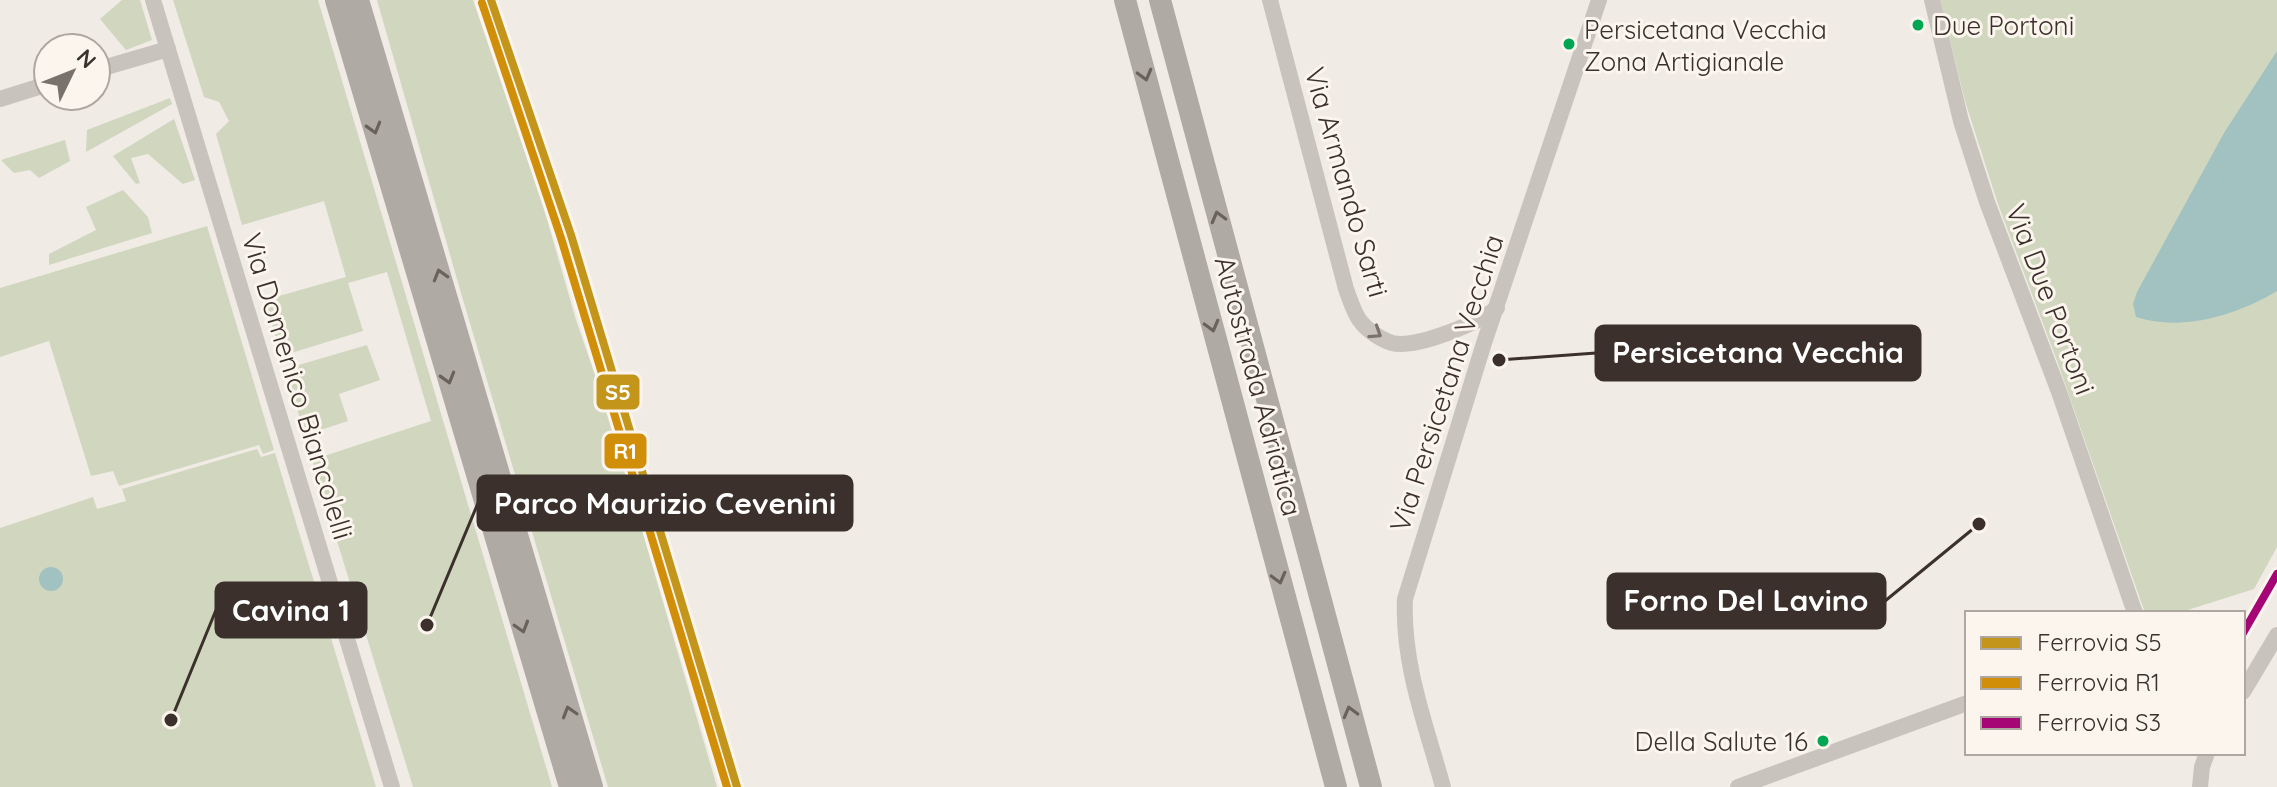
<svg xmlns="http://www.w3.org/2000/svg" width="2277" height="787" viewBox="0 0 2277 787" font-family="Quicksand,sans-serif">
  <style>
    .green { fill: #d1d6bf }
    .water { fill: #a1c2c1 }
    .lines { fill: none; stroke-linecap: round; stroke-linejoin: round }
    .minor { stroke: #c9c3be; stroke-width: 16 }
    .highway { stroke: #afaaa4; stroke-width: 22 }
    .rail-1-casing { stroke: #fbf5ee; stroke-width: 14 }
    .rail-2-casing { stroke: #fbf5ee; stroke-width: 14 }
    .rail-3-casing { stroke: #fbf5ee; stroke-width: 14 }
    .rail-1 { stroke: #c3961b; stroke-width: 8 }
    .rail-2 { stroke: #d18e09; stroke-width: 8 }
    .rail-3 { stroke: #a50575; stroke-width: 8 }
    .oneway { stroke: #69615b }
    .oneway2 { stroke: #7b726d }
    .bus-dot { fill: #00a651; stroke: #fbf5ee; stroke-width: 3 }
    .labels { text-anchor: middle; dominant-baseline: central; stroke-width: 6; stroke-linejoin: round; paint-order: stroke }
    .bus-label { font-size: 26px; fill: #3b302b; stroke: #fbf5ee; text-anchor: start }
    .street-label { font-size: 28px; fill: #3b302b; stroke: #fbf5ee }
    .leader { fill: none; stroke: #3b302b; stroke-width: 3 }
    .callout-dot { fill: #3b302b; stroke: #fbf5ee; stroke-width: 3 }
    .callout { fill: #3b302b; stroke: #3b302b; stroke-width: 3 }
    .callout-label { font-size: 30px; text-anchor: middle; font-weight: bold; fill: #fff }
    .line-badge { stroke: #fbf5ee; stroke-width: 3 }
    .badge-label { font-size: 22px; text-anchor: middle; font-weight: bold; fill: #fff }
  </style>
  <rect width="100%" height="100%" fill="#f0ebe5"/>
  <g class="green">
    <path d="M122 0H140L152 40 126 50 100 19Z"/>
    <path d="M173 0H318L552 787H413L312 460 431 421 387 272 348 283 363 331 281 356 265 300 346 277 324 201 242 225 216 134 229 121 219 102 204 97Z"/>
    <path d="M377 0H473L542 202 576 320 606 407 717 787H608L461 293Z"/>
    <path d="M1940 0H2277V547L2254 589 2178 613H2145L2056 358 1998 204 1965 101Z"/>
    <path d="M170 98 172 104 86 152 87 130Z"/>
    <path d="M174 119 195 180 183 184 148 154 131 158 140 183 136 184 113 156Z"/>
    <path d="M65 140 70 161 39 178 30 170 14 173 1 160Z"/>
    <path d="M123 190 148 217 152 233 49 265V254L96 230 86 207Z"/>
    <path d="M207 226 274 450 263 454 259 445 119 486 113 471 91 476 49 341 0 357V288Z"/>
    <path d="M367 345 380 380 339 394 348 421 305 435 285 369Z"/>
    <path d="M257 449 261 457 275 453 376 787H0V528L93 497 97 509 126 501 122 489Z"/>
  </g>
  <g class="water">
    <path d="M2277 51V291C2237 315 2182 332 2136 317L2133 304 2137 292 2224 133Z"/>
    <circle cx="51" cy="579" r="12"/>
  </g>
  <g class="lines">
    <g class="minor">
      <path d="M153 0 392 787"/>
      <path d="M1270 0 1346 289C1350 299 1354 314 1361 322 1368 331 1382 340 1392 343 1416 349 1478 323 1497 308"/>
      <path d="M1932 0 1961 121 1987 202 2059 392 2135 613"/>
      <path d="M96 70 168 49"/>
      <path d="M0 99 48 84"/>
      <path d="M2243 692 2277 635"/>
      <path d="M1443 787C1426 725 1402 664 1405 599L1484 343 1599 0"/>
      <path d="M1738 787 1967 703"/>
      <path d="M2200 787 2202 767 2207 753"/>
    </g>
    <g class="highway">
      <path d="M336 0 570 787"/>
      <path d="M358 0 592 787"/>
      <path d="M1125 0 1336 787"/>
      <path d="M1160 0 1371 787"/>
    </g>
    <defs>
      <path id="rail-1" d="M491 0 571 235 737 787"/>
      <path id="rail-2" d="M482 3 561 238 727 787"/>
      <path id="rail-3" d="M2243 633 2277 574"/>
    </defs>
    <use href="#rail-1" class="rail-1-casing"/>
    <use href="#rail-2" class="rail-2-casing"/>
    <use href="#rail-3" class="rail-3-casing"/>
    <use href="#rail-1" class="rail-1"/>
    <use href="#rail-2" class="rail-2"/>
    <use href="#rail-3" class="rail-3"/>
  </g>
  <defs><path id="oneway-chevron" d="M-2-3.5L2.5 0L-2 3.5" fill="none" stroke-width="1.6" stroke-linecap="round" stroke-linejoin="round" transform="scale(2)"/></defs>
  <g class="oneway">
    <use href="#oneway-chevron" transform="translate(1145 75) rotate(75)"/>
    <use href="#oneway-chevron" transform="translate(374 128) rotate(74)"/>
    <use href="#oneway-chevron" transform="translate(1218 217) rotate(-105)"/>
    <use href="#oneway-chevron" transform="translate(440 275) rotate(-106)"/>
    <use href="#oneway-chevron" transform="translate(1212 326) rotate(75)"/>
    <use href="#oneway-chevron" transform="translate(448 378) rotate(74)"/>
    <use href="#oneway-chevron" transform="translate(1279 578) rotate(75)"/>
    <use href="#oneway-chevron" transform="translate(522 627) rotate(73)"/>
    <use href="#oneway-chevron" transform="translate(569 712) rotate(-107)"/>
    <use href="#oneway-chevron" transform="translate(1350 712) rotate(-105)"/>
  </g>
  <use class="oneway2" href="#oneway-chevron" transform="translate(1376 333) rotate(33)"/>
  <g class="bus-dot">
    <circle cx="1918" cy="25" r="7"/>
    <circle cx="1569" cy="44" r="7"/>
    <circle cx="1823" cy="741" r="7"/>
  </g>
  <g class="labels">
    <g class="bus-label">
      <text x="1933" y="25">Due Portoni</text>
      <text x="1584" y="29">Persicetana Vecchia<tspan x="1584" dy="32">Zona Artigianale</tspan></text>
      <text x="1808" y="741" text-anchor="end">Della Salute 16</text>
    </g>
    <g class="street-label">
      <text transform="translate(1347 182) rotate(74)">Via Armando Sarti</text>
      <text transform="translate(2051 299) rotate(69)">Via Due Portoni</text>
      <text transform="translate(1446 383) rotate(-72)">Via Persicetana Vecchia</text>
      <text transform="translate(298 386) rotate(73)">Via Domenico Biancolelli</text>
      <text transform="translate(1259 386) rotate(75)">Autostrada Adriatica</text>
    </g>
  </g>
  <path class="leader" d="M1499 360L1596 353M427 625L478 503M1979 524L1885 601M171 720L216 610"/>
  <g class="callout-dot">
    <circle cx="1499" cy="360" r="8"/>
    <circle cx="427" cy="625" r="8"/>
    <circle cx="1979" cy="524" r="8"/>
    <circle cx="171" cy="720" r="8"/>
  </g>
  <g class="callout">
    <rect x="1596" y="326" width="324" height="54" rx="8"/>
    <rect x="478" y="476" width="374" height="54" rx="8"/>
    <rect x="1608" y="574" width="277" height="54" rx="8"/>
    <rect x="216" y="583" width="150" height="54" rx="8"/>
  </g>
  <g class="callout-label">
    <text x="1758" y="363">Persicetana Vecchia</text>
    <text x="665" y="514">Parco Maurizio Cevenini</text>
    <text x="1746" y="611">Forno Del Lavino</text>
    <text x="291" y="621">Cavina 1</text>
  </g>
  <g class="line-badge">
    <rect x="595" y="373" width="46" height="38" rx="8" fill="#c3961b"/>
    <rect x="603" y="432" width="45" height="38" rx="8" fill="#d18e09"/>
  </g>
  <g class="badge-label">
    <text x="618" y="400">S5</text>
    <text x="625" y="459">R1</text>
  </g>
  <rect x="1965" y="611" width="280" height="144" fill="#fbf5ee" stroke="#aea6a0" stroke-width="2"/>
  <rect x="1981" y="637" width="40" height="12" fill="#c3961b" stroke="#aea6a0" stroke-width="2"/>
  <text x="2037" y="651" font-size="24" fill="#3b302b">Ferrovia S5</text>
  <rect x="1981" y="677" width="40" height="12" fill="#d18e09" stroke="#aea6a0" stroke-width="2"/>
  <text x="2037" y="691" font-size="24" fill="#3b302b">Ferrovia R1</text>
  <rect x="1981" y="717" width="40" height="12" fill="#a50575" stroke="#aea6a0" stroke-width="2"/>
  <text x="2037" y="731" font-size="24" fill="#3b302b">Ferrovia S3</text>
  <g transform="translate(72 72) rotate(47)"><circle r="38" fill="#fbf5ee" stroke="#aea6a0" stroke-width="2"/>
  <path d="M0-6L14 30L0 20L-14 30Z" fill="#7a716c"/>
  <text y="-12" font-size="22" font-weight="bold" text-anchor="middle" fill="#3b302b">N</text>
  </g>
</svg>
